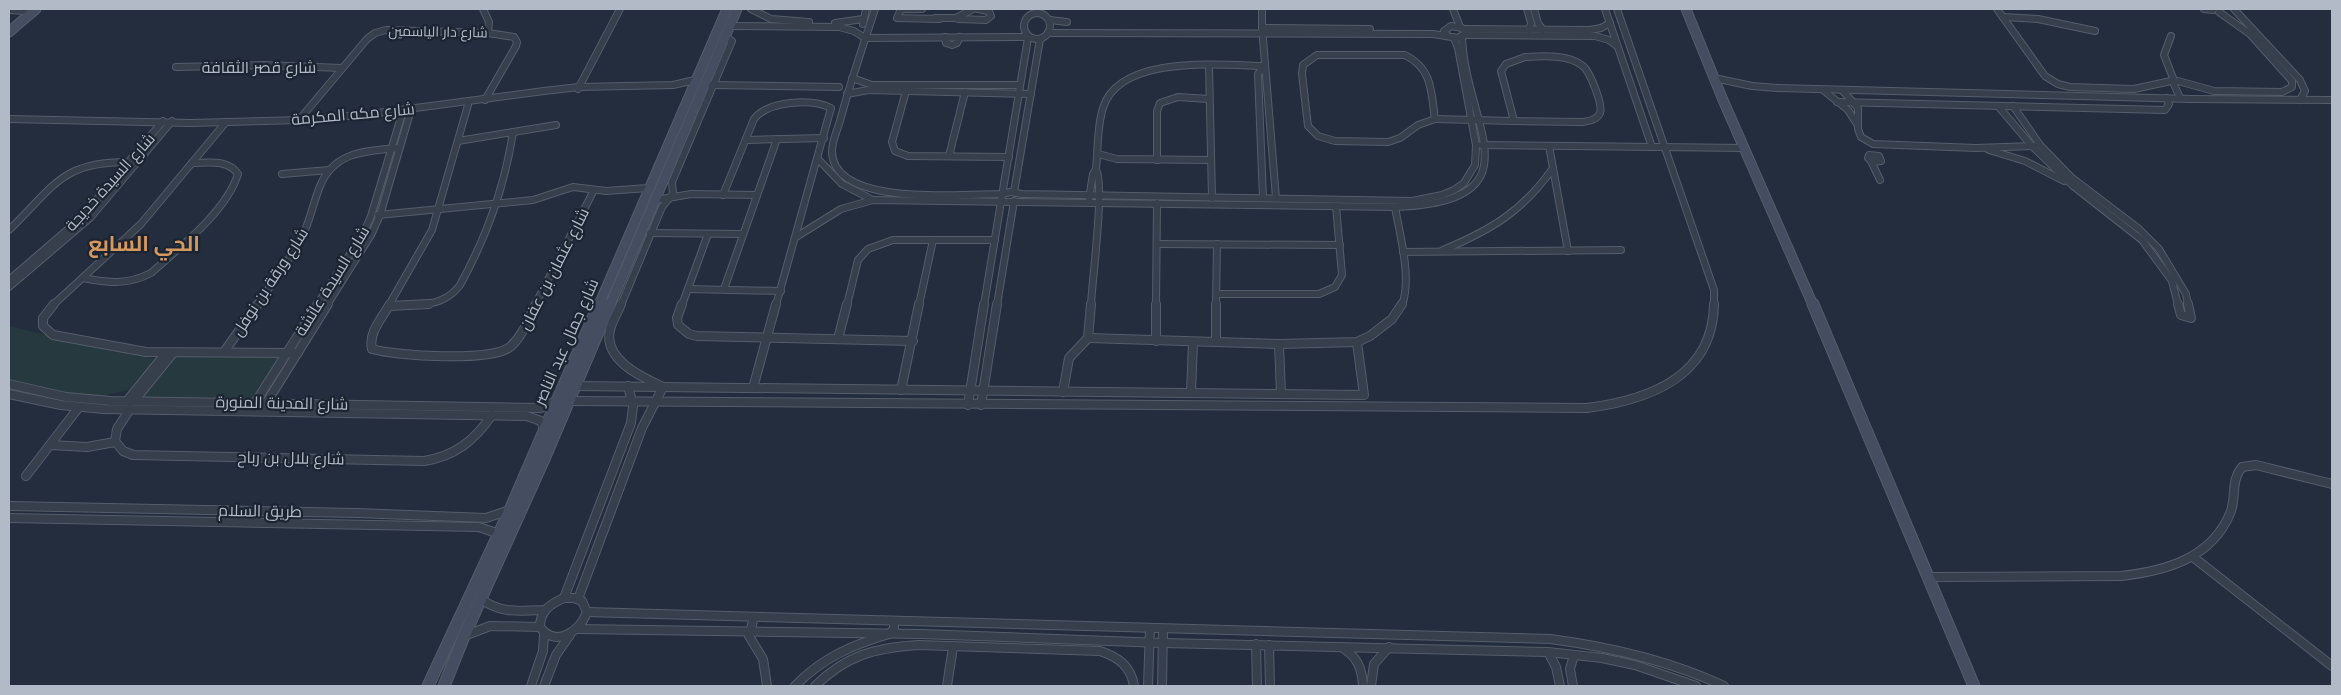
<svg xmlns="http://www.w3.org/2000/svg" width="2341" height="695" viewBox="0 0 2341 695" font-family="'Fira Sans',Cairo,sans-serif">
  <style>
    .green { fill: #25393e }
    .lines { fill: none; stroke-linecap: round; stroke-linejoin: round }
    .street-far1-casing { stroke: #555d6b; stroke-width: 8 }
    .street-casing { stroke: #555d6b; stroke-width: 10 }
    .secondary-far1-casing { stroke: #555d6b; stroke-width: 11 }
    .secondary-casing { stroke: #555d6b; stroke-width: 13 }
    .street-far1 { stroke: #373f4d; stroke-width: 6 }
    .street { stroke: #373f4d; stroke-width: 8 }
    .secondary-far1 { stroke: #454e60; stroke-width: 9 }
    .secondary { stroke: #454e60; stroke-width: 11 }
    .labels { text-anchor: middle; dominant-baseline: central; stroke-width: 4.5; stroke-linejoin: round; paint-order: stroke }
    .far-street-label { font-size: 14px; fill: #b2bac8; stroke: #1c2432 }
    .street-label { font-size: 16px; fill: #b2bac8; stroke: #1c2432 }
    .district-label { font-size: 21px; font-weight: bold; fill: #d59960; stroke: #1c2432 }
  </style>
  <rect width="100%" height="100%" fill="#232d3d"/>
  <g class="green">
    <path d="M9 326 112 351 158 359 129 390 94 398 9 381Z"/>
    <path d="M294 350 263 400 140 398 172 357Z"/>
  </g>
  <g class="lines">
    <defs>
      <g id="street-far1">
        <path d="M483 9 489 22 488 33"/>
        <path d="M751 9 771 19 809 22"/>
        <path d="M875 9C863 46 850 83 840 121 837 130 832 142 832 151 832 208 965 194 1002 194L1010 192 1022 194 1412 201 1442 195 1454 190 1464 183 1475 165 1476 145 1458 48 1454 38"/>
        <path d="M922 9H901L897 18 939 19"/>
        <path d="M1262 9V32"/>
        <path d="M1453 9 1460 27"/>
        <path d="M1527 9 1531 23 1529 30"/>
        <path d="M1534 9 1538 23 1543 30"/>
        <path d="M1605 9 1652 147"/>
        <path d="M1617 9 1714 290V305"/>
        <path d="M1997 9 2045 76 2058 84 2070 87 2134 89 2171 81"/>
        <path d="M2204 9 2213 10"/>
        <path d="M2234 9 2300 80 2305 91 2300 100"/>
        <path d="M9 10 26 11"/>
        <circle cx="1037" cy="26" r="13"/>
        <path d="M2003 17 2038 19 2095 31"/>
        <path d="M935 18H956L973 9"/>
        <path d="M958 19 986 20 991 16 989 11 977 9"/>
        <path d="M1050 20 1067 22"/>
        <path d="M835 23 863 19"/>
        <path d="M863 24 866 9"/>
        <path d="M730 26 839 27 854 31 865 38 1027 37"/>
        <path d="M1262 28 1370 29"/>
        <path d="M1464 29 1590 30 1601 28 1610 23"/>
        <path d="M1048 33 1433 34 1458 38 1466 33 1462 28 1451 26 1444 31 1448 36"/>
        <path d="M1465 35 1595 36 1609 40 1617 46"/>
        <path d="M2171 36 2164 55 2173 78"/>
        <path d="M945 37 946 43 952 45 957 43 960 37"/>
        <path d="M1263 39 1276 198"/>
        <path d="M1317 55H1405C1433 69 1431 92 1435 119L1418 125 1400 138 1388 142 1335 141 1318 136 1308 126 1302 74 1303 65Z"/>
        <path d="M1525 57C1542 56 1569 54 1583 66 1590 72 1603 104 1600 113 1597 120 1589 121 1583 122L1514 121 1501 71 1506 64Z"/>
        <path d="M1209 66 1212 198"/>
        <path d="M176 67 263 65 342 68"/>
        <path d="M852 78 872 85H1019"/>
        <path d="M1714 78 1752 86 1777 88 2191 99 2332 100"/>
        <path d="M2178 81 2214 91 2282 92 2292 87V81L2250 34 2219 12"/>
        <path d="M2173 82 2180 98"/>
        <path d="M711 85 839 87"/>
        <path d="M578 89 620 9"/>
        <path d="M1823 90 1848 110 1857 124"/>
        <path d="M1842 90 1858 108V129L1861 137 1873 144 1976 148 2035 146"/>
        <path d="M906 91 892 142 895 151 908 156 1009 157"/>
        <path d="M847 94 868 90 1031 94"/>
        <path d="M1837 102 2165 110 2169 104 2166 98"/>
        <path d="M1998 106 2032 146 2072 185 2142 240 2172 281 2178 305"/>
        <path d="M2013 106 2040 145 2072 178 2139 229 2159 249 2186 294 2188 305"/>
        <path d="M9 119 191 123 300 120 370 114 544 91 579 87 673 85 695 80"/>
        <path d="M1435 119 1514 121"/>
        <path d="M299 120 367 39 375 33 386 30 488 33 514 37 517 42 516 46 485 100"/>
        <path d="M746 140 824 138"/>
        <path d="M458 141 556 125"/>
        <path d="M1481 145 1745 148"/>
        <path d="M1549 146 1568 251"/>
        <path d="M1989 150 2025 161 2064 181"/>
        <path d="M1098 154 1117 159 1211 160"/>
        <path d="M1869 155 1879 156 1881 161 1872 162 1868 158Z"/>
        <path d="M949 156 965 92"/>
        <path d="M818 159 842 184 871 199"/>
        <path d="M1157 160V111L1160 103 1178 97 1209 99"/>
        <path d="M1871 161 1880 180"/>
        <path d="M282 174 329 170"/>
        <path d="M1014 192 1040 39"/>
        <path d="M723 195 754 119C768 101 811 98 831 108L776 305"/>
        <path d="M1263 198 1258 74 1264 66"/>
        <path d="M1089 199 1093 174 1096 169C1098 150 1097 126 1103 108 1119 54 1222 65 1264 66"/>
        <path d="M656 200 691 194 757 195"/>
        <path d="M1395 207C1400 236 1412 278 1402 305"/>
        <path d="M378 215 533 200 573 187 606 191 648 188"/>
        <path d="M9 230C55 186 61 161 131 162"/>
        <path d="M650 233 743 234"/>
        <path d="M796 237 841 209 873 200 1395 207C1542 201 1465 125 1462 37"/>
        <path d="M1157 244 1340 245"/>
        <path d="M1443 250C1491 230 1523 211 1553 168"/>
        <path d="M1403 252 1621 250"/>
        <path d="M83 278C108 283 128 285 151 273 180 247 226 212 238 174 228 159 208 163 192 163"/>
        <path d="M9 280 81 218 163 121"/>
        <path d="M9 287 90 218 172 121"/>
        <path d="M688 289 781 291"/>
        <path d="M724 289 777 139"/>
        <path d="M1217 294H1319L1335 287 1342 275 1336 206"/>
        <path d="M53 305 141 224 226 122"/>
        <path d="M257 305C274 281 292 257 305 230 311 216 314 201 320 186 334 152 364 151 397 148"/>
        <path d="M317 305 363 234 371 216 402 114"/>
        <path d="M327 305 371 235 380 215 410 113"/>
        <path d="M389 305 432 230 468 105"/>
        <path d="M416 305C434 304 449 300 460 285 486 238 505 185 513 132"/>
        <path d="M535 305 594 190"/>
        <path d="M621 305 662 207 673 194 672 182 732 41 726 37"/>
        <path d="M682 305 708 234"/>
        <path d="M847 305 858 260 868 249 893 240H995"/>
        <path d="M919 305 933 240"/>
        <path d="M984 305 1028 38"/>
        <path d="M997 305 1014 201"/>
        <path d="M1091 305C1092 280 1105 186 1096 169"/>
        <path d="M1156 305 1157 203"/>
        <path d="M1216 305 1217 244"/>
      </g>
      <g id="street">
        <path d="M54 304 43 318V326L53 335 146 352 298 353"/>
        <path d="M390 304C382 318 368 333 372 349 396 356 490 362 510 347 522 337 529 318 536 304"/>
        <path d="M682 304 677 318 678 325 689 334 697 336 913 341"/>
        <path d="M2178 304 2181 315 2191 318 2188 304"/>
        <path d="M389 306 429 304"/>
        <path d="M1088 338 1279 344 1357 342 1370 336 1392 319 1402 304"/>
        <path d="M838 339 847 304"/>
        <path d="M1156 341V304"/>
        <path d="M1216 342V304"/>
        <path d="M1279 344 1281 394"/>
        <path d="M224 352 258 304"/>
        <path d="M9 384 66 397 111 401 541 408 556 401"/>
        <path d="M576 386 1364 395 1357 342"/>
        <path d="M753 388 776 304"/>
        <path d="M901 390 919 304"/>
        <path d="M1063 392 1069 358 1088 338 1091 304"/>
        <path d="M1191 393 1193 342"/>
        <path d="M9 394 61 405 104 409 527 416 541 421 544 429"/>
        <path d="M127 401 166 353"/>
        <path d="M134 401 173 353"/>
        <path d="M569 401 1587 408C1649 400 1713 377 1714 304"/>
        <path d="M265 405 328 304"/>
        <path d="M968 405 984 304"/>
        <path d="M981 405 997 304"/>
        <path d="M253 406 318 304"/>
        <path d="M130 409 117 429 115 441 123 451 133 455 424 461C455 456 474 441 492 415"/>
        <path d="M50 445 87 447 115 442"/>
        <path d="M26 476 79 407"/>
        <path d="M9 506 357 513 486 518 510 510"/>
        <path d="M9 518 479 527 499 534"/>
        <path d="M2193 557 2332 666"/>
        <path d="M1928 577 2121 576C2166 571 2213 558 2231 511 2236 496 2231 480 2242 467L2256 465 2332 484"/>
        <path d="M480 598C499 614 521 611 545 610"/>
        <path d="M564 598 631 423 633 406 628 386"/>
        <path d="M564 598H574L582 601 587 612C580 632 555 648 540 627 540 611 550 604 564 598Z"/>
        <path d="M578 599 642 428 663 387C642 377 603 360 610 330 612 321 618 312 621 304"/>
        <path d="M587 612 1550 639C1611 647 1668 660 1724 686"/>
        <path d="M754 617 749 636 763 659 767 686"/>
        <path d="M578 629 921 634 1163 643 1548 652 1602 658 1635 665 1696 686"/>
        <path d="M464 636 490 626 540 627"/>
        <path d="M1256 644 1257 686"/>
        <path d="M1269 645 1270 686"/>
        <path d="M1341 647C1357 656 1362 668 1363 686"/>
        <path d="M1548 652 1556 667 1560 686"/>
        <path d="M531 686 543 651 544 634"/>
        <path d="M544 686 556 655 570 635"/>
        <path d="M795 686C822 658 852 645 889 634L894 629V621"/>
        <path d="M815 686C847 655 874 648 918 645L1100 651C1118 657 1131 666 1134 686"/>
        <path d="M947 686 953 647"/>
        <path d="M1148 686 1150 628"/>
        <path d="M1162 686 1163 629"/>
        <path d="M1371 686 1374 664 1389 647"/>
        <path d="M1573 686 1570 669 1574 655"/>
      </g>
      <g id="secondary-far1">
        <path d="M1686 9 1723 100 1813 305"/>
        <path d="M9 32 36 9"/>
        <path d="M599 305 727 9"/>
        <path d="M610 305 737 9"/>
      </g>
      <g id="secondary">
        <path d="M1813 304 1974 686"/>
        <path d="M428 686 510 510 599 304"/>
        <path d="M444 686 464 636 544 459 610 304"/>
      </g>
    </defs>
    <use href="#street-far1" class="street-far1-casing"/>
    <use href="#street" class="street-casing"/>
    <use href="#secondary-far1" class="secondary-far1-casing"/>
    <use href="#secondary" class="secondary-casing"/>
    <use href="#street-far1" class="street-far1"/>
    <use href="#street" class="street"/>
    <use href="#secondary-far1" class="secondary-far1"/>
    <use href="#secondary" class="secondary"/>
  </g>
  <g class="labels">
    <g class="far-street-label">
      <text transform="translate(438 32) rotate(1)">شارع دار الياسمين</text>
    </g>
    <g class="street-label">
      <text x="259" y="67">شارع قصر الثقافة</text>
      <text transform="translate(353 114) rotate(-5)">شارع مكه المكرمة</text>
      <text transform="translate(110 182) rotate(-48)">شارع السيدة خديجة</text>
      <text transform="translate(554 269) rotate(-63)">شارع عثمان بن عفان</text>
      <text transform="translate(332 281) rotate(-58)">شارع السيدة عائشة</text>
      <text transform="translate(270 282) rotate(-57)">شارع ورقة بن نوفل</text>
      <text transform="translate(566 342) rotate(-66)">شارع جمال عبد الناصر</text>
      <text transform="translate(282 403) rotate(1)">شارع المدينة المنورة</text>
      <text transform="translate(291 458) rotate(1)">شارع بلال بن رباح</text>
      <text transform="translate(260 511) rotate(1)">طريق السلام</text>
    </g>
    <g class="district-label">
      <text x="144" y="244">الحي السابع</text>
    </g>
  </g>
  <rect width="2341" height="695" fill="none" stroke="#b2bac8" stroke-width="20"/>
</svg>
